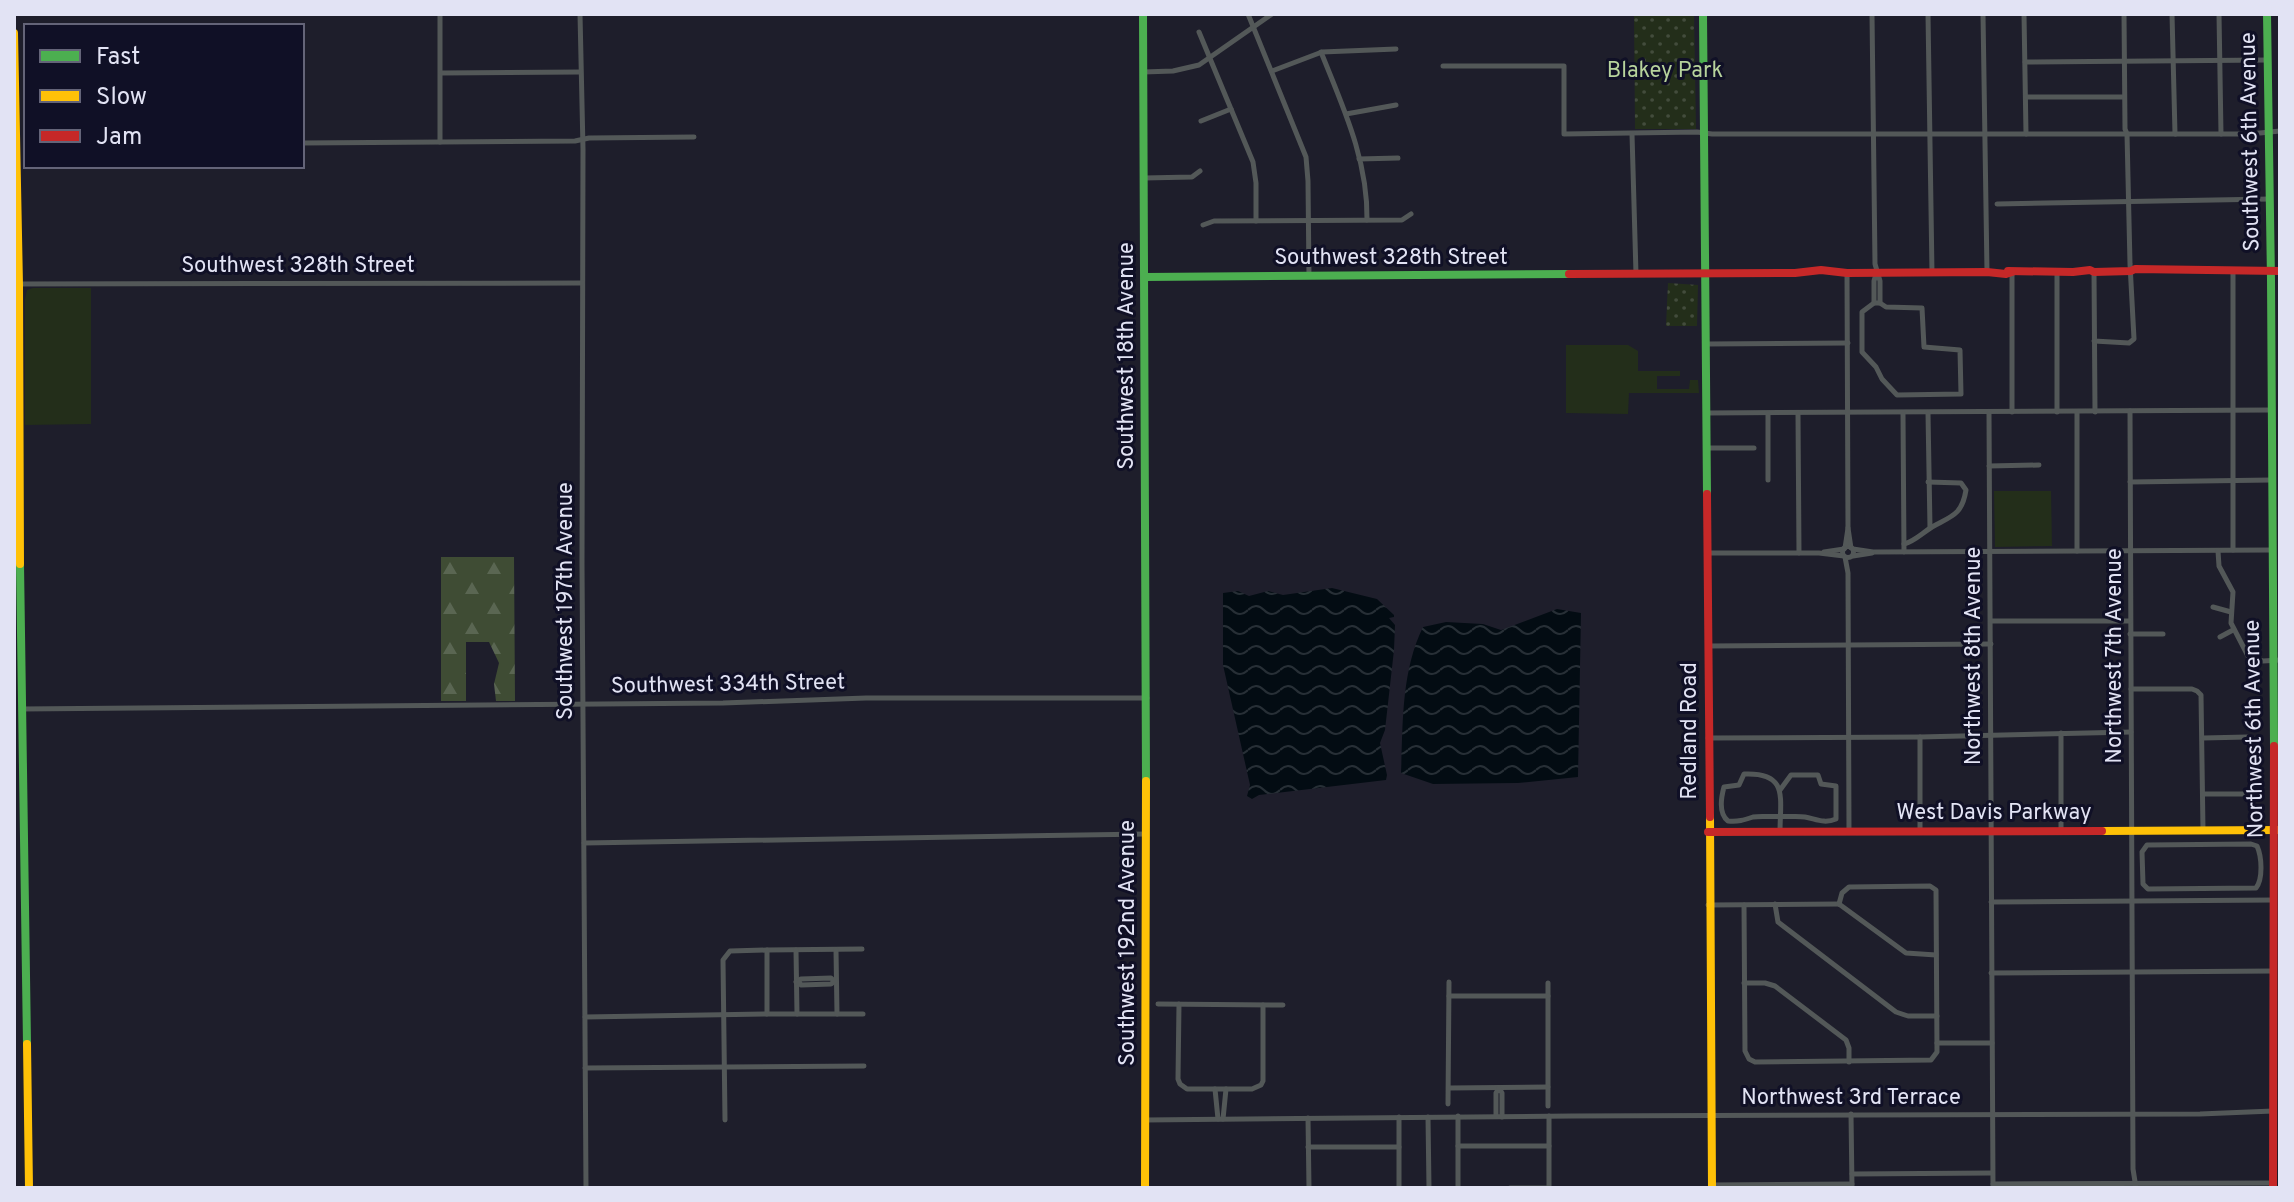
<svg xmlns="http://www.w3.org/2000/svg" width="2294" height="1202" viewBox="0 0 2294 1202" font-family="Overpass,sans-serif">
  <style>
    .grass { fill: #232e1a }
    .forest { fill: url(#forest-firs) }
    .park { fill: url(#park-dots) }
    .water { fill: url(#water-waves) }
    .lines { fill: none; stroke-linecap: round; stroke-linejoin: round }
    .street { stroke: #535858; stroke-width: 5 }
    .fast { stroke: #4caf50; stroke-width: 8 }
    .slow { stroke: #ffc107; stroke-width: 8 }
    .jam { stroke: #c62828; stroke-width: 8 }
    .labels { text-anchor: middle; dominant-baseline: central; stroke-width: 6; stroke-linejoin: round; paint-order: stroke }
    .park-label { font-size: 22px; fill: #b7d39c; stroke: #101026 }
    .street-label { font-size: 22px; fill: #e2e3f4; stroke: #101026 }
  </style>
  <defs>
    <pattern id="forest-firs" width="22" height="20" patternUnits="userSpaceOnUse" patternTransform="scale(2)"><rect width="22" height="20" fill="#3f4c34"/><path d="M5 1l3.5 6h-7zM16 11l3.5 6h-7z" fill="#5a6652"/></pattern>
    <pattern id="park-dots" width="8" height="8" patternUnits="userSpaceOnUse" patternTransform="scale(2)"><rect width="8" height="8" fill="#232e1a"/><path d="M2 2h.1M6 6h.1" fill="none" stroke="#434c3c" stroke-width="1.8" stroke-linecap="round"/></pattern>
    <pattern id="water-waves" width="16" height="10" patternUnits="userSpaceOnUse" patternTransform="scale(2)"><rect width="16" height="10" fill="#030c13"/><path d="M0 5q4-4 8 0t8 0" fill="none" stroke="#272f36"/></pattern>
  </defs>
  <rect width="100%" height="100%" fill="#1e1e2b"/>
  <g class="grass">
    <path d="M33 288H91V424L25 425V299L27 290Z"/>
    <path d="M1566 345H1628L1638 351V371H1680V376H1657V389H1689L1690 380H1698L1699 393H1629L1628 414 1566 413Z"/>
    <path d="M1994 491H2051L2052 546 1995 547Z"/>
  </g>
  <path class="forest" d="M441 557H514L515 701H496L494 684 499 663 489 642H466V701H441Z"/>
  <g class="park">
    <path d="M1634 14H1694L1696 129H1635Z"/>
    <path d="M1668 283 1698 285 1697 326H1666Z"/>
  </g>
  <g class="water">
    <path d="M1332 588 1377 599 1394 615V617L1389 618 1395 625 1394 650 1385 730 1380 743 1387 775 1386 780 1259 795 1252 799 1247 796 1250 785 1223 665V593L1238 591 1249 596 1268 591 1283 595Z"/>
    <path d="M1557 609 1581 613 1578 777 1518 783 1433 784 1401 773C1403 724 1401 672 1423 627L1446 622 1483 624 1501 630Z"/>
  </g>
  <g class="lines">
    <g class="street">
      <path d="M440 14V142"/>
      <path d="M580 14 583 149 582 564 586 1188"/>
      <path d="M1248 14 1306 157 1308 181 1309 276"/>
      <path d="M1872 14 1875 264 1880 281V303"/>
      <path d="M1928 14 1932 273"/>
      <path d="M1983 14 1987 272"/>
      <path d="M2024 14 2026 134"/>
      <path d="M2172 14 2175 134"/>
      <path d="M2219 14 2221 134"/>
      <path d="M1199 32 1253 162 1256 183V221"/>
      <path d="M1321 52C1343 107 1368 160 1367 220"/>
      <path d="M2025 62 2268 60"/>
      <path d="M1443 66H1564V134L1697 132 1712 134H2250L2280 131"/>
      <path d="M1272 71 1322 52 1396 49"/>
      <path d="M1143 72 1173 71 1199 65 1272 14"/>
      <path d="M441 73 580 72"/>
      <path d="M2026 97H2124"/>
      <path d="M1346 114 1396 105"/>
      <path d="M1201 121 1231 109"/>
      <path d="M1632 134 1636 274"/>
      <path d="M302 143 575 141 589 138 694 137"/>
      <path d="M1359 159 1398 158"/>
      <path d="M1144 178 1192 177 1200 171"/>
      <path d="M1997 204 2270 199"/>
      <path d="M1203 225 1214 221 1402 220 1411 214"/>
      <path d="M2012 272V412"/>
      <path d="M2057 272V412"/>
      <path d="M2094 272 2095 412"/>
      <path d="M14 284 582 283"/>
      <path d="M1874 303H1880L1886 307 1922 308 1924 347 1960 350 1961 394 1897 395 1882 379 1876 367 1862 352V312Z"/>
      <path d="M1874 303V281L1876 274"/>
      <path d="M2094 341 2129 343 2134 339 2130 264 2127 134 2125 129 2124 14"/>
      <path d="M1706 344 1848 343"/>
      <path d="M2130 411 2133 1169 2136 1188"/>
      <path d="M2077 412V551"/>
      <path d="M1707 413 2271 410"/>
      <path d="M1928 413 1930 528"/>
      <path d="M1989 413 1993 1188"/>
      <path d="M1768 414V480"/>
      <path d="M1798 414 1799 553"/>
      <path d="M1903 414 1904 552"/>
      <path d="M1708 448H1754"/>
      <path d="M1989 466 2039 465"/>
      <path d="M2130 482 2271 480"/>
      <path d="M1848 528 1851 548"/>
      <path d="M1904 544C1915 541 1922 533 1932 527 1952 516 1962 515 1966 490L1961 483 1928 482"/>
      <circle cx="1848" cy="552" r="5.5"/>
      <path d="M1845 548 1848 528 1847 273"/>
      <path d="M1853 549 1873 552 2271 550"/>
      <path d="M2233 550V271"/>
      <path d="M2218 551 2219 566 2233 592 2231 623 2248 656 2251 658 2263 661 2280 660"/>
      <path d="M1824 552 1844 549"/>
      <path d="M1708 553H1819L1844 556"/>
      <path d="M1853 556 1872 553"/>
      <path d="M1845 557 1848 573 1849 831"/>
      <path d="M2213 607 2231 612"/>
      <path d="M1991 621H2130"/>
      <path d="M2130 634H2163"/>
      <path d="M2220 637 2233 630"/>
      <path d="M1708 646 1991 644"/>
      <path d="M2131 689H2192L2197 691 2201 695 2203 830"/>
      <path d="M21 709 723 703 866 698H1147"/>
      <path d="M2061 733V831"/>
      <path d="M1920 737V832"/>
      <path d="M1708 738 1920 737 2131 732"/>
      <path d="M2203 738 2247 737"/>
      <path d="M1780 790 1791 775H1818L1821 784 1836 786V819C1824 824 1816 819 1805 817 1797 816 1761 816 1753 817 1744 820 1738 822 1728 821 1719 814 1721 798 1724 787L1739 785 1744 774C1789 772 1780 798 1780 832"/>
      <path d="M2203 794H2247"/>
      <path d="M584 843 1146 834"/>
      <path d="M2251 844 2257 846C2262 857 2263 879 2256 888L2148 889 2143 884 2142 852 2147 845Z"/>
      <path d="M1991 902 2274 900"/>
      <path d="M1775 904 1778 922 1896 1012 1908 1016H1937"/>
      <path d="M1839 904 1906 953 1936 955"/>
      <path d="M1708 905 1839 904"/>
      <path d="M1744 905 1745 1051 1749 1059 1755 1062 1931 1060 1937 1052 1936 890 1930 886 1849 887 1842 893 1839 904"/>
      <path d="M862 949 767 950V1014H863"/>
      <path d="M796 950 797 1014"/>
      <path d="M836 950 837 1014"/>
      <path d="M1991 973 2273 971"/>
      <path d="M796 982 801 979 831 978 834 981"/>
      <path d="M799 982 801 985 831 984 835 981"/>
      <path d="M1548 983V1106"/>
      <path d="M1744 983H1765L1775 986 1846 1040 1849 1048V1062"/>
      <path d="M1449 996H1548"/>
      <path d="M1158 1004 1283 1005"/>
      <path d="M1179 1004 1178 1079 1180 1084 1187 1089H1252L1261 1085 1263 1081V1005"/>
      <path d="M585 1017 767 1014"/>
      <path d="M1937 1043H1992"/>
      <path d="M585 1068 864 1066"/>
      <path d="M1449 1088 1548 1087"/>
      <path d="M1215 1089 1218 1119"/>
      <path d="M1448 1104 1449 982"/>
      <path d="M1851 1114 1852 1188"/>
      <path d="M1458 1116V1188"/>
      <path d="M1496 1116V1093L1499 1088 1502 1093V1117"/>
      <path d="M1549 1116V1188"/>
      <path d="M1399 1117V1188"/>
      <path d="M1428 1117 1429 1188"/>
      <path d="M1308 1118 1309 1188"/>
      <path d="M1223 1119 1226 1089"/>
      <path d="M725 1120 723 960 730 951 767 950"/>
      <path d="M1145 1120 1572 1116 2200 1114 2273 1111"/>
      <path d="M1458 1146H1549"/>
      <path d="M1308 1147H1399"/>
      <path d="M1852 1174 1992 1173"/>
      <path d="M1993 1184 2273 1183"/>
      <path d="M1711 1185 1852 1184"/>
      <path d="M1510 1188H1549"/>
    </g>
    <g class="fast">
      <path d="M1143 14 1146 781"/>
      <path d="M1703 14 1707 494"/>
      <path d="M2267 14 2271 280 2274 746"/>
      <path d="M1145 277 1569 274"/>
      <path d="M20 564 27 1044"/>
    </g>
    <g class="slow">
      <path d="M14 33 19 285 20 564"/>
      <path d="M1710 817 1712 1188"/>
      <path d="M2102 831 2280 830"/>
      <path d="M27 1044 29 1188"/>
      <path d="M1145 1188 1146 781"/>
    </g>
    <g class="jam">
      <path d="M2008 271 2073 272 2090 270 2094 272 2131 271 2135 269 2280 271"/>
      <path d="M1569 274 1795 273 1821 270 1847 273 1987 272 2006 274 2012 272"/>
      <path d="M1707 494 1710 817"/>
      <path d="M1708 832 2102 831"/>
      <path d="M2273 1188 2274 746"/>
    </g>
  </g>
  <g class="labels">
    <g class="park-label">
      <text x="1665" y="71">Blakey Park</text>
    </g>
    <g class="street-label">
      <text transform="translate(2251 142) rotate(-91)">Southwest 6th Avenue</text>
      <text x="1391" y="258">Southwest 328th Street</text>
      <text x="298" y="266">Southwest 328th Street</text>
      <text transform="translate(1127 356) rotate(-90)">Southwest 18th Avenue</text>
      <text transform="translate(566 601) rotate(-90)">Southwest 197th Avenue</text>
      <text transform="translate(1974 656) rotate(-90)">Northwest 8th Avenue</text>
      <text transform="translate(2115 656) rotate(-90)">Northwest 7th Avenue</text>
      <text transform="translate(728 685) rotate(-1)">Southwest 334th Street</text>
      <text transform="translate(2255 729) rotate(-91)">Northwest 6th Avenue</text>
      <text transform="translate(1690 731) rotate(-90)">Redland Road</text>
      <text x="1994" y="813">West Davis Parkway</text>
      <text transform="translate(1128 943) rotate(-90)">Southwest 192nd Avenue</text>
      <text x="1851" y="1098">Northwest 3rd Terrace</text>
    </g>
  </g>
  <rect width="2294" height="1202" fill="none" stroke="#e2e3f4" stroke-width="32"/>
  <rect x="24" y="24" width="280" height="144" fill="#101026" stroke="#646478" stroke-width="2"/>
  <rect x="40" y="50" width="40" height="12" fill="#4caf50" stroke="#646478" stroke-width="2"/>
  <text x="96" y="64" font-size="24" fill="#e2e3f4">Fast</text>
  <rect x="40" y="90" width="40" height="12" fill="#ffc107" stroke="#646478" stroke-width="2"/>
  <text x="96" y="104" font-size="24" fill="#e2e3f4">Slow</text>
  <rect x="40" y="130" width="40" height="12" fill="#c62828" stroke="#646478" stroke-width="2"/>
  <text x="96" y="144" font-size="24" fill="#e2e3f4">Jam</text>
</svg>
